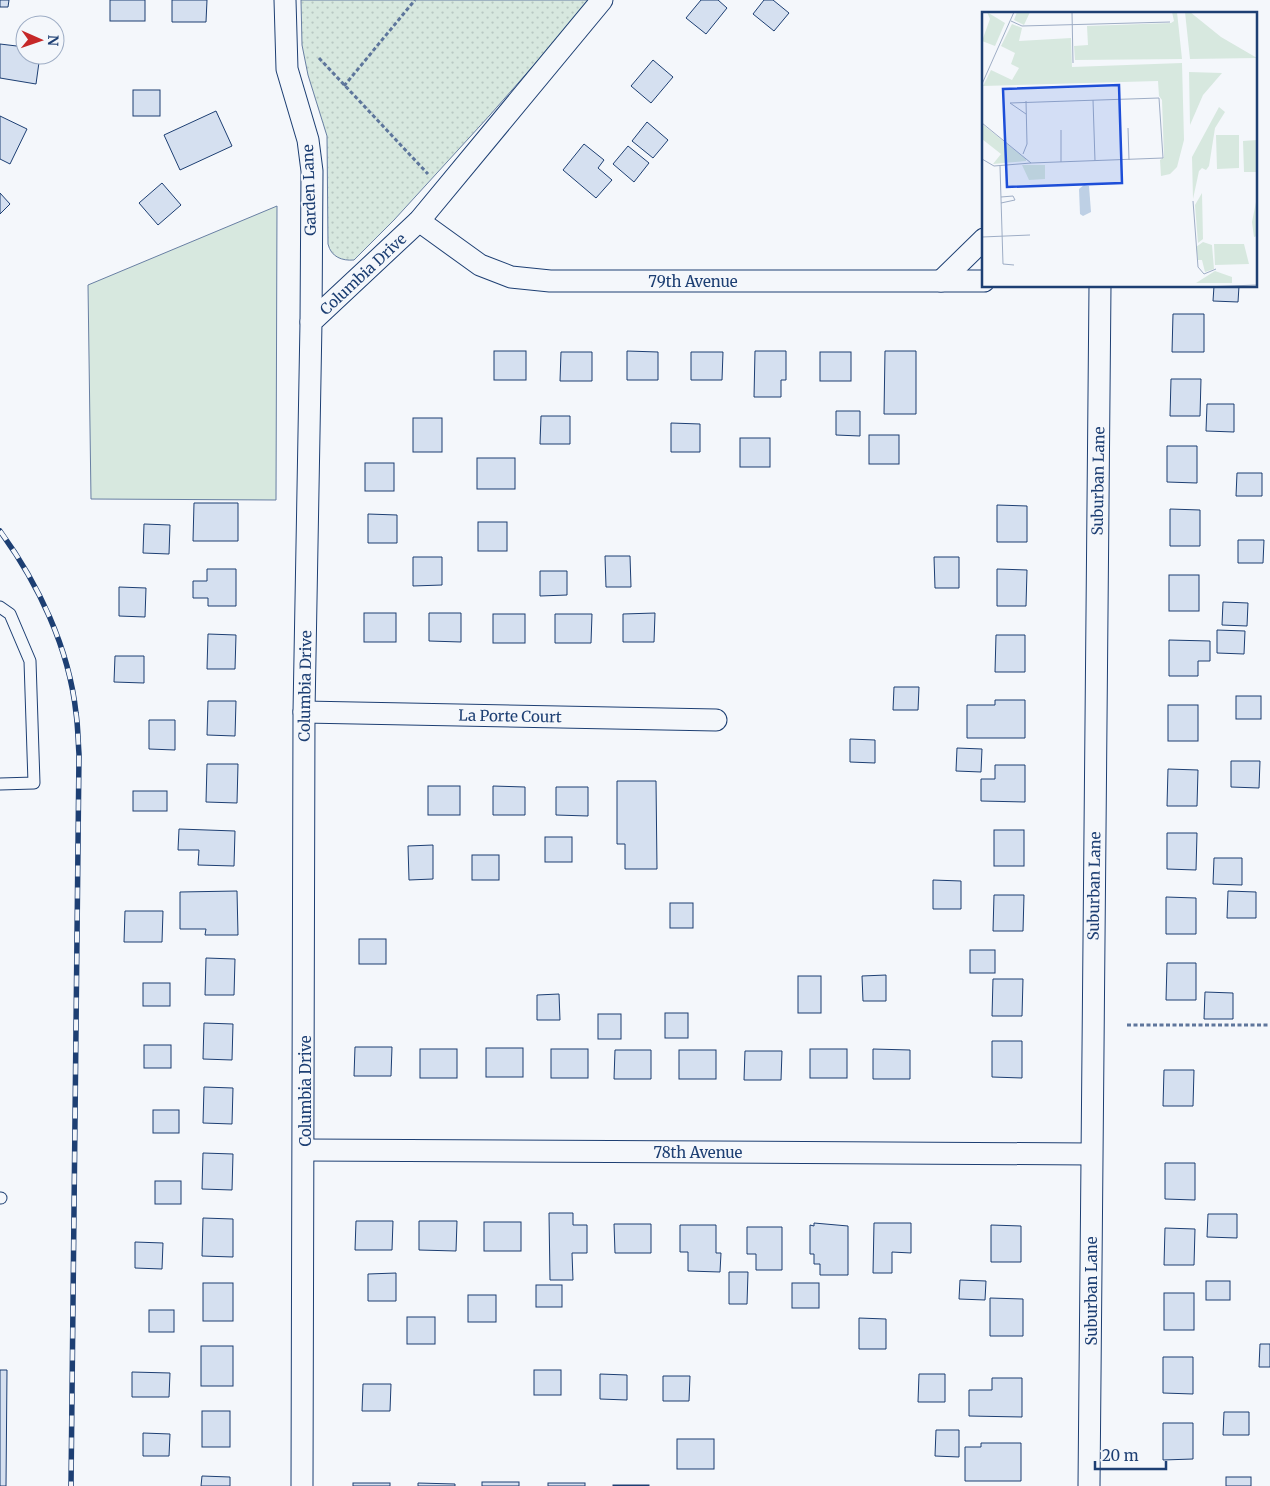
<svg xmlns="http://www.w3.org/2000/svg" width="1270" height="1486" viewBox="0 0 1270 1486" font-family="Merriweather,serif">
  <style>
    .grass { fill: #d7e8df; stroke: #687fa3 }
    .park { fill: url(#park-dots); stroke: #687fa3 }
    .building { fill: #d5e0f0; stroke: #1d3f73 }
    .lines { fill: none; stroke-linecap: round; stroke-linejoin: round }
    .lane-casing { stroke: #1d3f73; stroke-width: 13 }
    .street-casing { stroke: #1d3f73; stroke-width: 23 }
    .path { stroke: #5e769c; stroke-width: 3; stroke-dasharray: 4 2.5; stroke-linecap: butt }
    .lane { stroke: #f4f7fb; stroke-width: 11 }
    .street { stroke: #f4f7fb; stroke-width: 21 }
    .rail-casing { stroke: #1d3f73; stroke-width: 5.5 }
    .rail { stroke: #f4f7fb; stroke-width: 4; stroke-dasharray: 11; stroke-linecap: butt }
    .labels { text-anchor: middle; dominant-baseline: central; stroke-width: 4; stroke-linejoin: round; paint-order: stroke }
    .street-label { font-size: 15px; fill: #1d3f73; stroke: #f4f7fb }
    .inset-road { fill: none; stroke: #9eadc5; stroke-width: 1 }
    .view { fill: #1d4ed8; fill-opacity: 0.15; stroke: #1d4ed8; stroke-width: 2.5 }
    .inset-edge { fill: none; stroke: #1d3f73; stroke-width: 2.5 }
  </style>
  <defs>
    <pattern id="park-dots" width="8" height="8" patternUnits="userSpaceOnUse" patternTransform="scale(1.25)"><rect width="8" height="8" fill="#d7e8df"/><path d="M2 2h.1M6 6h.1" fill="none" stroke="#b8c8c3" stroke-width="1.8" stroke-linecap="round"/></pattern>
  </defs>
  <rect width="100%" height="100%" fill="#f4f7fb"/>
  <path class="grass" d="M277 206 276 500 91 499 88 285Z"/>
  <path class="park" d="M301 0H591L490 115 394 220 354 260C342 261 331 257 328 244L327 136 308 75 302 45Z"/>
  <g class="building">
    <path d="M0 0H9L8 7H0Z"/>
    <rect x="110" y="0" width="35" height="21"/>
    <path d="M172 0H207L206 22H172Z"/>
    <path d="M701 0H718L727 8 706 34 686 18Z"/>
    <path d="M764 0H773L789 13 774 31 753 14Z"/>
    <path d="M0 44 25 47V55H40L36 84 0 78Z"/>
    <path d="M653 60 673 77 651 103 631 86Z"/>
    <rect x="133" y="90" width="27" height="26"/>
    <path d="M216 111 232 146 180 170 164 135Z"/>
    <path d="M0 116 27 129 10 164 0 159Z"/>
    <path d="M647 122 668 140 653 158 632 141Z"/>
    <path d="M584 144 604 160 598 168 612 180 596 198 563 170Z"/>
    <path d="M628 146 649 163 634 182 613 164Z"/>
    <path d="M162 183 181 205 158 225 139 203Z"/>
    <path d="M0 193 10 204 0 214Z"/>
    <rect x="1172" y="286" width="30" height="1"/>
    <path d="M1214 286H1239L1238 302 1213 301Z"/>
    <path d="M1173 314H1204V352H1172Z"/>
    <rect x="494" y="351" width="32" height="29"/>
    <path d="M627 351 658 352V380H627Z"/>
    <path d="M755 351H786V380H781V397H754Z"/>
    <path d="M885 351H916V414H884Z"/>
    <path d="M561 352H592V381H560Z"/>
    <path d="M691 352H723L722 380H691Z"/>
    <rect x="820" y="352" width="31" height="29"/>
    <path d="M1171 379H1201L1200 416H1170Z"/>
    <path d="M1207 404H1234V432L1206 431Z"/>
    <path d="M836 411H860V436L836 435Z"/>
    <path d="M541 416H570V444H540Z"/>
    <rect x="413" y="418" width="29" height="34"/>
    <path d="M671 423 700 424V452H671Z"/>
    <rect x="869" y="435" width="30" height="29"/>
    <rect x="740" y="438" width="30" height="29"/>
    <path d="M1167 446H1197V483L1167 482Z"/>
    <rect x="477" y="458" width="38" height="31"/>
    <rect x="365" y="463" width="29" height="28"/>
    <path d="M1237 473H1262V496H1236Z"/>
    <path d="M194 503H238V541H193Z"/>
    <path d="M997 505 1027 506V542H997Z"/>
    <path d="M1170 509 1200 510V546H1170Z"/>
    <path d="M368 514 397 515V543H368Z"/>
    <rect x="478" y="522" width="29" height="29"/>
    <path d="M144 524 170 525 169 554 143 553Z"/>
    <path d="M1238 540H1264L1263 563H1238Z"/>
    <path d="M605 556H630L631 587H606Z"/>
    <path d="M413 557H442V585L413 586Z"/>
    <path d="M934 557H959V588H935Z"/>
    <path d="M207 569H236V606H208V598H193V581H207Z"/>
    <path d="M997 569 1027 570 1026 606H997Z"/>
    <path d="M540 571H567V595L540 596Z"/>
    <rect x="1169" y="575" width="30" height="36"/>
    <path d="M119 587 146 588 145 617 119 616Z"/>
    <path d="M1223 602 1248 603 1247 626 1222 625Z"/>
    <rect x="364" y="613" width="32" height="29"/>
    <path d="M429 613H461V642L429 641Z"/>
    <path d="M655 613 654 642H623V614Z"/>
    <rect x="493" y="614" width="32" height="29"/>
    <path d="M555 614H592L591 643H555Z"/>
    <path d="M1217 630 1245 631 1244 654 1217 653Z"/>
    <path d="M208 634 236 635 235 669H207Z"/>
    <path d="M996 635H1025V672H995Z"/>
    <path d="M1169 640 1210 641V661H1198V676H1169Z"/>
    <path d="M115 656H144V683L114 682Z"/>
    <path d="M894 687H919L918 710H893Z"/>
    <rect x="1236" y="696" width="25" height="23"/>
    <path d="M995 700H1025V738H967V705H995Z"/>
    <path d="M208 701H236L235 736 207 735Z"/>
    <rect x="1168" y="705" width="30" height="36"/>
    <path d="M149 720H175V750L149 749Z"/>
    <path d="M850 739 875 740V763L850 762Z"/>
    <path d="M957 748 982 749 981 772 956 771Z"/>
    <path d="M1231 761H1260L1259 788 1231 787Z"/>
    <path d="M207 764H238L237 803 206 802Z"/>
    <path d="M995 765H1025V802L981 801V779H995Z"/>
    <path d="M1168 769 1198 770 1197 806H1167Z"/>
    <path d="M617 781H656L657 869H625V844H617Z"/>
    <rect x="428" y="786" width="32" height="29"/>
    <path d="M493 786 525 787V815H493Z"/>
    <path d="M556 787H588V816L556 815Z"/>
    <rect x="133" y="791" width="34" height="20"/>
    <path d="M179 829 235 831 234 866 198 865 199 850H178Z"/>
    <rect x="994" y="830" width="30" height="36"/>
    <path d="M1167 833H1197L1196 870 1167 869Z"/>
    <rect x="545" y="837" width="27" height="25"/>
    <path d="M433 845V879L409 880 408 846Z"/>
    <rect x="472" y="855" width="27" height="25"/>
    <path d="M1214 858H1242V885L1213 884Z"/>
    <path d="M933 880 961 881V909H933Z"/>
    <path d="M237 891 238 935H205L206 929H180V892Z"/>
    <path d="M1228 891 1256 892V918H1227Z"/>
    <path d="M994 895H1024L1023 931H993Z"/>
    <path d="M1166 897 1196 898V934H1166Z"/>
    <rect x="670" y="903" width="23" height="25"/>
    <path d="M125 911H163L162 942H124Z"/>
    <rect x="359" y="939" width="27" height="25"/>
    <rect x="970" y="950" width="25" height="23"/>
    <path d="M206 958 235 959 234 995H205Z"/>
    <path d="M1167 963H1196V1000H1166Z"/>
    <path d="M886 975V1001H863L862 976Z"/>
    <rect x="798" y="976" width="23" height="37"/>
    <path d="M993 979H1023L1022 1016H992Z"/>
    <rect x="143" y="983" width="27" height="23"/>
    <path d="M1205 992 1233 993V1019H1204Z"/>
    <path d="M559 994 560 1020H537V995Z"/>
    <rect x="665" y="1013" width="23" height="25"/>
    <rect x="598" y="1014" width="23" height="25"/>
    <path d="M204 1023 233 1024 232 1060 203 1059Z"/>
    <path d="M992 1041H1022V1078L992 1077Z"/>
    <rect x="144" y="1045" width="27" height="23"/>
    <path d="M355 1047H392L391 1076H354Z"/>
    <rect x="486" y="1048" width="37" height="29"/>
    <rect x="420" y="1049" width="37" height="29"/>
    <rect x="551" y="1049" width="37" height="29"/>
    <rect x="810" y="1049" width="37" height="29"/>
    <path d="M873 1049 910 1050V1079H873Z"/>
    <path d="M615 1050H651V1079H614Z"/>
    <rect x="679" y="1050" width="37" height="29"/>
    <path d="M745 1051H782L781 1080H744Z"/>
    <path d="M1164 1070H1194L1193 1106H1163Z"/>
    <path d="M204 1087 233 1088 232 1124 203 1123Z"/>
    <rect x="153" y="1110" width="26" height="23"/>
    <path d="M203 1153 233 1154 232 1190 202 1189Z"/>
    <path d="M1165 1163H1195V1200L1165 1199Z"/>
    <rect x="155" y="1181" width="26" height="23"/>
    <path d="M549 1213H573V1225H587V1253H572L573 1280H550Z"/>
    <path d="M1208 1214H1237V1238L1207 1237Z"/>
    <path d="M203 1218 233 1219V1257L202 1256Z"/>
    <path d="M356 1221H393L392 1250H355Z"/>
    <path d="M419 1221H457L456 1251 419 1250Z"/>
    <rect x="484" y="1222" width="37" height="29"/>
    <path d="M814 1223 848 1226V1275H820V1264H814V1254H810V1225L814 1226Z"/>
    <path d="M874 1223H911V1253L892 1252V1273H873Z"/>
    <path d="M614 1224H651V1253H615Z"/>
    <path d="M680 1225H716V1253H721L720 1272 688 1271V1252H680Z"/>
    <path d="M991 1225 1021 1226V1262H991Z"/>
    <path d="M747 1227H782V1270H756V1254H747Z"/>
    <path d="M1165 1228 1195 1229 1194 1265H1164Z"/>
    <path d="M135 1242 163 1243 162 1269 135 1268Z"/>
    <path d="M729 1272H748L747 1304H729Z"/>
    <path d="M396 1273V1301H368V1274Z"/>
    <path d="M960 1280 986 1281 985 1300 959 1299Z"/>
    <rect x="1206" y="1281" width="24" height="19"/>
    <rect x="203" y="1283" width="30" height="38"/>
    <rect x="792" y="1283" width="27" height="25"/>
    <rect x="536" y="1285" width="26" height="22"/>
    <rect x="1164" y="1293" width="30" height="37"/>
    <rect x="468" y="1295" width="28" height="27"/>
    <path d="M990 1298 1023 1299V1336H990Z"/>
    <rect x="149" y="1310" width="25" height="22"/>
    <rect x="407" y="1317" width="28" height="27"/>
    <path d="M859 1318 886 1319V1349H859Z"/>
    <path d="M1260 1344H1270V1367H1259Z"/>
    <rect x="201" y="1346" width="32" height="40"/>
    <path d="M1163 1357H1193V1394L1163 1393Z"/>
    <path d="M0 1370H7L6 1486H0Z"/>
    <rect x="534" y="1370" width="27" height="25"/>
    <path d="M132 1372 170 1373 169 1397H132Z"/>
    <path d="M600 1374 627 1375V1400L600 1399Z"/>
    <path d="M919 1374H945V1402H918Z"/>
    <path d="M663 1376H690L689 1401H663Z"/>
    <path d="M992 1378H1022V1417L969 1416V1390H992Z"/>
    <path d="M363 1384H391L390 1411H362Z"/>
    <rect x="202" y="1411" width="28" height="36"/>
    <path d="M1224 1412H1249V1435H1223Z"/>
    <path d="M1163 1423H1193V1459L1163 1460Z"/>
    <path d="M936 1430H959V1457L935 1456Z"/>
    <path d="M143 1433 170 1434 169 1456H143Z"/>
    <rect x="677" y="1439" width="37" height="30"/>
    <path d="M981 1443H1021V1481H965V1447H981Z"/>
    <path d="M202 1476 230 1477V1486H201Z"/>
    <rect x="1226" y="1477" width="25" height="9"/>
    <rect x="482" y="1482" width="37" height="4"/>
    <rect x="353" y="1483" width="37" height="3"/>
    <path d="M418 1483 455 1484V1486H418Z"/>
    <rect x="548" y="1483" width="37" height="3"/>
    <rect x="613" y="1485" width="36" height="1"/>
  </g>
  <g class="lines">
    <defs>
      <g id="lane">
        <path d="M0 607 10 614 30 661 34 783 0 784"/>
        <path d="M0 1198H1"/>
      </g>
      <g id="street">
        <path d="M285 0 287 69 308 140 312 171 311 322"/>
        <path d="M419 221 480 265 511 277 550 281H984"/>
        <path d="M941 281 984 239"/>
        <path d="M304 712 716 720"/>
        <path d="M305 1150 1091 1154"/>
        <path d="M302 1486 304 712 311 322 419 221 602 0"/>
        <path d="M1089 1486 1100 286"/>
      </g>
    </defs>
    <use href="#lane" class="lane-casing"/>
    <use href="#street" class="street-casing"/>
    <g class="path">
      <path d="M319 58 428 174"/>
      <path d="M344 86 415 0"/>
      <path d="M1127 1025H1270"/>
    </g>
    <use href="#lane" class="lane"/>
    <use href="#street" class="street"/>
    <defs>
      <path id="rail" d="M0 531C38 583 69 648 76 713 78 726 78 741 79 754L71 1486"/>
    </defs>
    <use href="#rail" class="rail-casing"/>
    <use href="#rail" class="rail"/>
  </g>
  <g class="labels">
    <g class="street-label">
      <text transform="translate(309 190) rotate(-92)">Garden Lane</text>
      <text transform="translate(363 274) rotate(-43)">Columbia Drive</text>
      <text x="693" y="281">79th Avenue</text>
      <text transform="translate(1098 481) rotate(-89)">Suburban Lane</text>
      <text transform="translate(305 686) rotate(-89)">Columbia Drive</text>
      <text transform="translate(510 716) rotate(1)">La Porte Court</text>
      <text transform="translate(1094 886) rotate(-89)">Suburban Lane</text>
      <text transform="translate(305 1091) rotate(-90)">Columbia Drive</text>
      <text x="698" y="1152">78th Avenue</text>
      <text transform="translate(1091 1291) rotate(-90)">Suburban Lane</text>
    </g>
  </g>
  <g transform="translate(982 12)">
    <rect width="275" height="275" fill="#f4f7fb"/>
    <path d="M5 0 23 11 13 34 0 29 8 7ZM237 95 243 100 233 116 227 154 224 158 220 156 217 159 211 187 210 145ZM234 123H257V156L235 157ZM275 128V160H262L261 129ZM40 153H63V167L47 168ZM220 181 221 227 216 231 213 193ZM275 185V224L272 225 270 210ZM221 230 230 233 232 257 223 260 220 248H216L214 235ZM232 232H262L267 252 233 253ZM233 259 250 265V271H214Z" fill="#d7e8df"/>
    <path d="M203 0H208L239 25 275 46 208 47ZM207 60 240 61 221 83 208 113Z" fill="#d7e8df"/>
    <path d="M35 0H48L42 13 32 8ZM190 0H195L200 47 93 48 92 34 106 33 105 14 189 11 192 9ZM30 12 40 16 37 29 89 26 90 55 200 51 202 128 195 155 188 162 179 164 178 148 182 145 180 88 177 84 176 69 1 74 9 58 30 68 37 56 29 52 33 41 19 34ZM0 112 44 147V149L11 152 19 142 0 127Z" fill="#d7e8df"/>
    <path d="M102 173 107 174 109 200 101 204 98 202 97 177Z" fill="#bed0e5"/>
    <path class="inset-road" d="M90 0 91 51M29 9 40 14 188 10M0 72 32 0M111 88 113 149M0 111 49 151 181 146 177 86 28 91 44 102M146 116 147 148M79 118V150M41 142 45 132 44 89M0 147 12 154 49 151M18 154 21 252 32 253M19 185 31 184 33 188 19 191M211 189 216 255 222 262 234 257M0 225 48 223M221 275 275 273"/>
    <path class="view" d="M137 73 140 171 25 175 21 77Z"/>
    <rect width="275" height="275" class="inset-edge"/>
  </g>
  <g transform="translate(40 40) rotate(92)"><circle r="24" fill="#f4f7fb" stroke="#9eadc5"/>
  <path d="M0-4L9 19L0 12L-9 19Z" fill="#c62828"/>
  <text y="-8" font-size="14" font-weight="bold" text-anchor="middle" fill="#1d3f73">N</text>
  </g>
  <path d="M1095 1461v8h71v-8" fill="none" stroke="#1d3f73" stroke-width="2.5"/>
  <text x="1102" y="1461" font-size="15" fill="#1d3f73" stroke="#f4f7fb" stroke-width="4" paint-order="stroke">20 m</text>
</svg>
